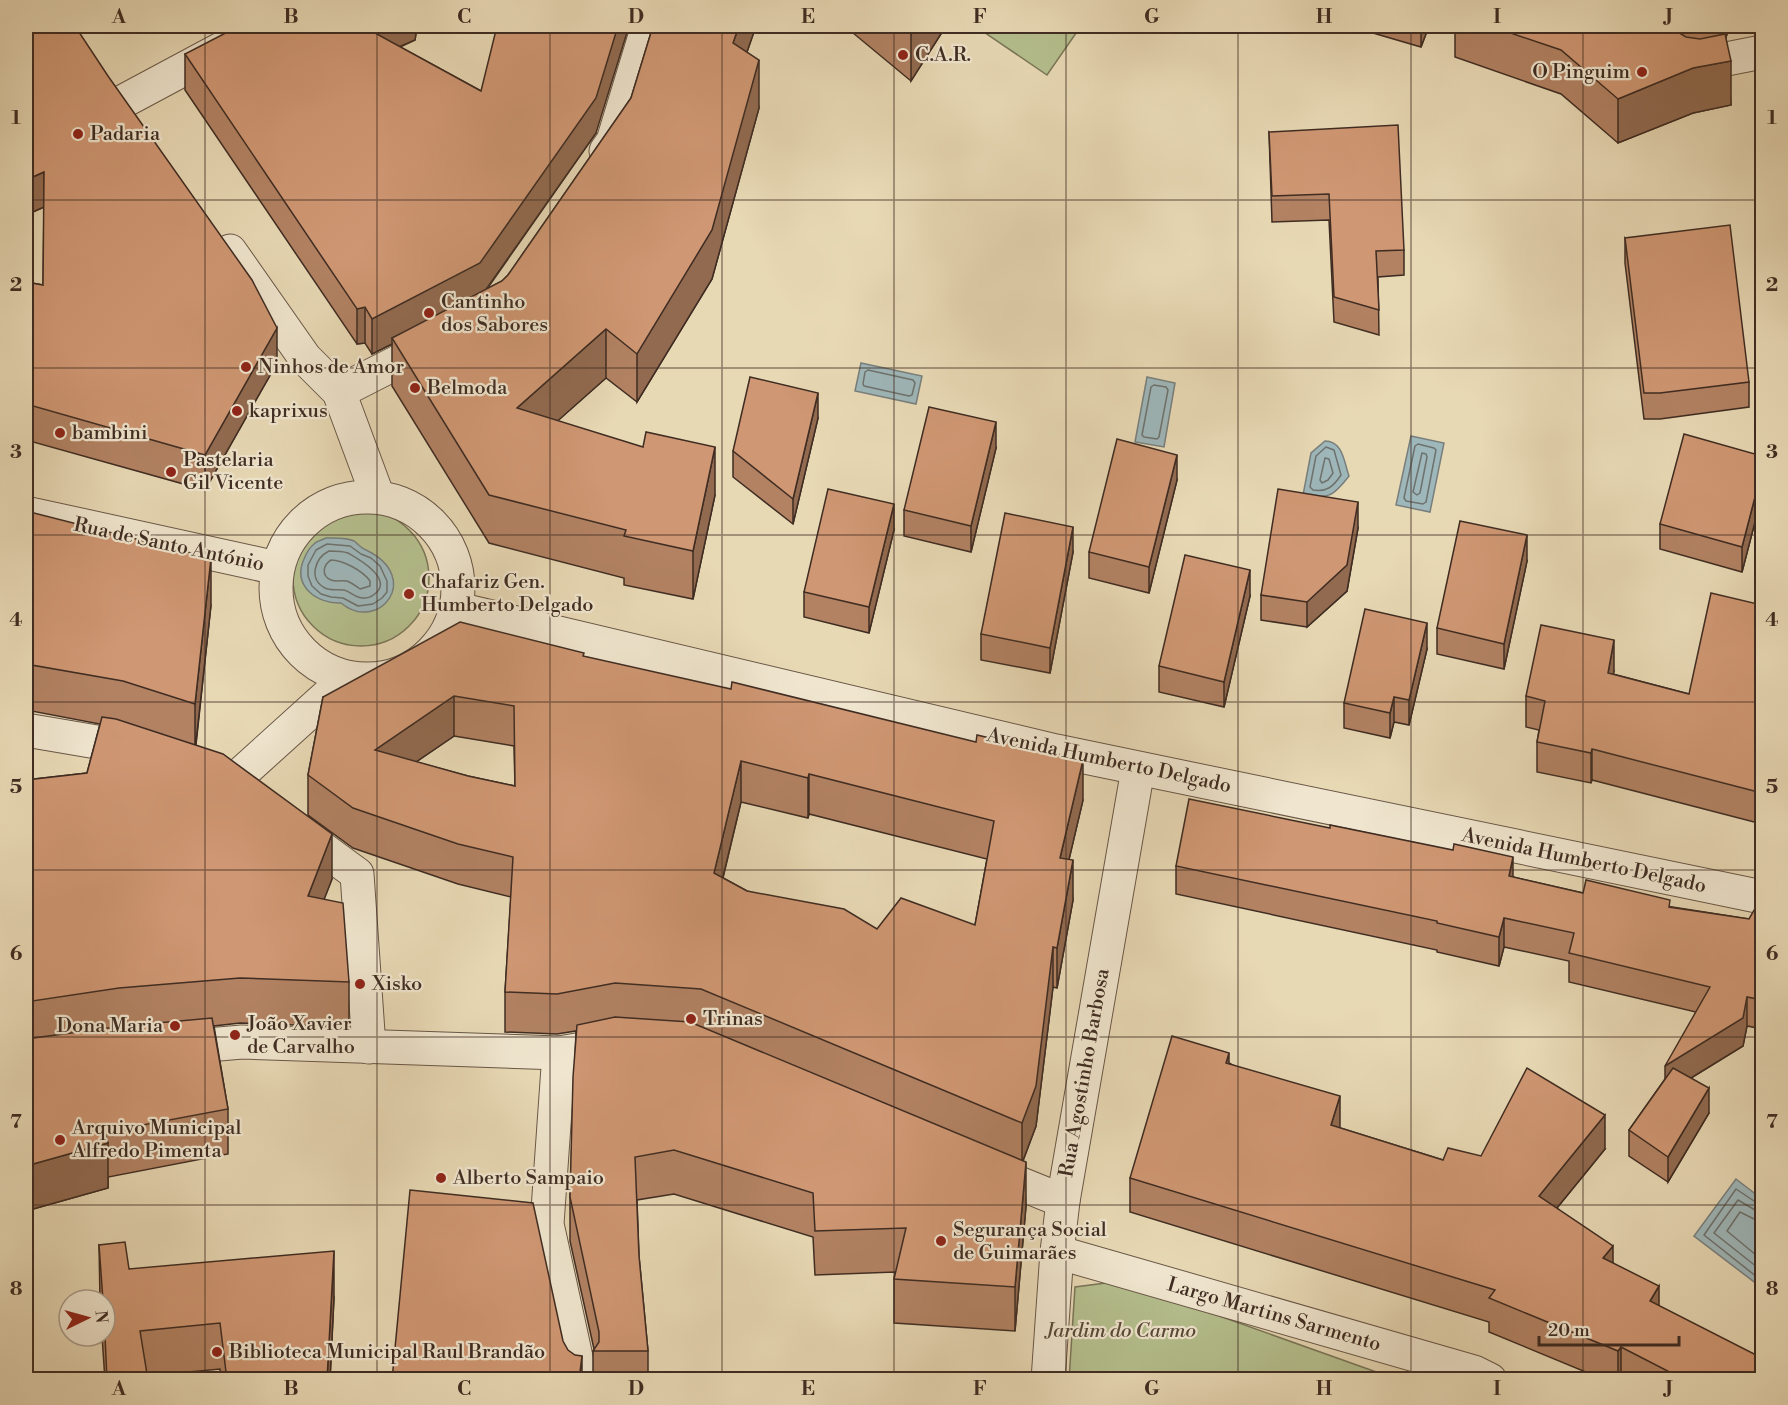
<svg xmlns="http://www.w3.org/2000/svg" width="1788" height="1405" viewBox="0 0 1788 1405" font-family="'Libre Bodoni',serif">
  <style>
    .green { fill: #b5bf8e; stroke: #7a7658; stroke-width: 1.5 }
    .water { fill: #9eb7ba; stroke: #787f7d; stroke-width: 1.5 }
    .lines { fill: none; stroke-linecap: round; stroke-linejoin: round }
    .shore { stroke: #6e726e; stroke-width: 1.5 }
    .minor-casing { stroke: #695747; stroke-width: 35 }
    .minor { stroke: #f0e6cf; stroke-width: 33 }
    .wall { fill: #b28263; stroke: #3f2c22; stroke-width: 1.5; fill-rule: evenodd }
    .shaded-wall { fill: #916a50; stroke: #3f2c22; stroke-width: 1.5 }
    .building { fill: #cf9773; stroke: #3f2c22; stroke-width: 1.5; fill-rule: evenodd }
    .grid { fill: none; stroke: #3f2c22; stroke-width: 1.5; stroke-opacity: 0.55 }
    .poi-dot { fill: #8f2418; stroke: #f0e6cf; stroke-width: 2 }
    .labels { text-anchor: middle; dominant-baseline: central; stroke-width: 4.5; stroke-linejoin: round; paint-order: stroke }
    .poi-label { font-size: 20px; fill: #3f2c22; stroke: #f0e6cf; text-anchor: start }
    .street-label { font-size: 20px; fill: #3f2c22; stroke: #f0e6cf }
    .park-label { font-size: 20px; font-style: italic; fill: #574938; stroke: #f0e6cf }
    .neatline { fill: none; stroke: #3f2c22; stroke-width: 2 }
    .grid-label { font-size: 20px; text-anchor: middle; font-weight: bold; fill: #3f2c22 }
  </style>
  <rect width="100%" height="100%" fill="#e8d9b5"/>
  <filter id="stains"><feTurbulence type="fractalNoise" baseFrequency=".00333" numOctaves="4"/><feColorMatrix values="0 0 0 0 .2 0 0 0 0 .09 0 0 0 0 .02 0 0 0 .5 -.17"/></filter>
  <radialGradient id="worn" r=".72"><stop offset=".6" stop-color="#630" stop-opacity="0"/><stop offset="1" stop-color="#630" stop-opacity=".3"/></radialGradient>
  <g class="green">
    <path d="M975 26H1081L1047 75Z"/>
    <circle cx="361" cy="578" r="68"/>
    <path d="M1121 1281 1396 1379 1069 1380 1075 1287Z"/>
  </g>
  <g class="water">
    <path d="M861 363 922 376 916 404 855 391Z"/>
    <path d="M1147 377 1175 383 1164 447 1135 442Z"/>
    <path d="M1411 436 1444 443 1430 512 1396 505Z"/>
    <path d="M1325 441C1343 441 1344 462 1349 476 1332 498 1329 498 1303 495L1311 453Z"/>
    <path d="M326 538C335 538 346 537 354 541 358 544 361 548 366 550 424 578 378 634 341 603 317 604 292 586 304 559 306 554 309 548 314 544 317 541 322 540 326 538Z"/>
    <path d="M1736 1179 1762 1199V1288L1694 1236Z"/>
  </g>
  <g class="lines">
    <g class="shore">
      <path d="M868 370 913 380 915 383 912 395 909 396 864 386 863 384 865 372Z"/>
      <path d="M1154 385 1166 387 1168 390 1159 437 1157 439 1144 437 1142 435 1151 387Z"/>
      <path d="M1418 444 1434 448 1436 450 1426 502 1423 504 1406 501 1404 498 1415 446Z"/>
      <path d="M1326 447 1334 450 1341 475C1333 487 1327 492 1313 490L1310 487 1316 456Z"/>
      <path d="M1422 453 1426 454 1427 457 1420 493 1417 495 1413 492Z"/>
      <path d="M1325 458 1329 459 1333 473 1328 480 1322 483 1320 480Z"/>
      <path d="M327 544 350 546 361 554 371 558 380 566 387 581V592L382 598 373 604 358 606 343 598 331 597 321 594 312 586 308 576V565L316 550Z"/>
      <path d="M329 551C335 551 342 551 348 553 358 559 391 577 377 592 373 596 370 598 365 598 355 599 352 592 344 590 337 589 331 591 325 588 308 579 315 558 329 551Z"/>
      <path d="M331 560C343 560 363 571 370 581V586L360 589C356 586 352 583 347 581 342 580 336 582 331 580 321 576 323 565 331 560Z"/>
      <path d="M1762 1204 1757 1203 1736 1189 1704 1235 1762 1281"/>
      <path d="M1762 1211 1755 1210 1738 1200 1714 1233 1762 1271"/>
      <path d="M1762 1220 1754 1219 1740 1212 1727 1231 1762 1260"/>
    </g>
    <defs>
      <g id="minor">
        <path d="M1634 26 1696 65 1762 52"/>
        <path d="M124 101 264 26"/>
        <path d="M606 151 613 141 648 26"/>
        <path d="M230 251 305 358 339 392 378 497"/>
        <path d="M339 392 431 345"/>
        <circle cx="367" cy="588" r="91"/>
        <path d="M26 513 277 568"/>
        <path d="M458 609 1056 751 1762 897"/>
        <path d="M26 730 120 746 137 751"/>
        <path d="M232 782 347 678"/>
        <path d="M297 830 357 874 369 1047"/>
        <path d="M173 1048 242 1042 559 1053 618 1043"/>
        <path d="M559 1053 547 1224 581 1380"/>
        <path d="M984 1169 1063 1201"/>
        <path d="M1057 1252 1474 1372 1490 1380"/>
        <path d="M1048 1380 1057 1252 1063 1201 1138 769"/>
      </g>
    </defs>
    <use href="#minor" class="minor-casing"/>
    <use href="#minor" class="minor"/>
  </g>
  <g class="wall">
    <path d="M26 26 277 363 205 490 26 440V282L43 285 44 207 26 215Z"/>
    <path d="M653 26H756L747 52 759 108 712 279 637 402 606 378 557 421 715 495 693 599 624 585V578L489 543 392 386V344L372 354 365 343 357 344 185 90V54L417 27 415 40 400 47 481 91 596 133 487 289 502 281 508 275 631 98Z"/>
    <path d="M847 26H946L911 81 847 28Z"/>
    <path d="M1349 26H1429L1421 47Z"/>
    <path d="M1455 26H1730L1726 37 1731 105 1693 113 1618 143 1561 94 1455 57Z"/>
    <path d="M1269 132 1404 250V275L1378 277 1379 335 1334 322 1329 220 1272 222Z"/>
    <path d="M1625 238 1749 382V407L1660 419H1644L1625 263Z"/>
    <path d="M818 418 793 524 733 477V451Z"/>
    <path d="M996 448 971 552 904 536V510Z"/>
    <path d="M1762 456V495L1742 572 1660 549V524Z"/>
    <path d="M1177 480 1149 593 1089 578V552Z"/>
    <path d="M26 511 211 605 196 745 332 879 324 899 349 982V1027L240 1023 214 1026 228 1109V1154L108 1177V1188L26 1211V859H27L26 833V780L87 773 100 724 26 710Z"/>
    <path d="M1358 528 1347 591 1307 627 1261 620V595Z"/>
    <path d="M894 530 869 633 804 617V592Z"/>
    <path d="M1073 552 1050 673 981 660V634Z"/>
    <path d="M1527 561 1504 669 1437 654V628Z"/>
    <path d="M1250 596 1224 707 1159 692V666Z"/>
    <path d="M1762 605V824L1592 780 1591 783 1537 772V742L1539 730 1526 727V696L1614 671 1613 674 1689 694Z"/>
    <path d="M1427 649 1409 725 1394 722 1390 738 1344 728V703Z"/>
    <path d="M584 657 1083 800 1069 859 1073 900 1057 988 1053 987 1036 1126 1023 1161 1026 1206 1015 1331 894 1323V1279L895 1272 815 1275 813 1237 674 1194 637 1200 639 1256 648 1351V1380H593V1351L594 1349 570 1241V1197L576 1031 557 1034 505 1032V992L511 897 458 884 353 848 308 815V775L323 697ZM454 736 514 746 515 786 468 776 416 762ZM741 802 808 818 809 814 987 859 975 925 877 929 747 891 723 878Z"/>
    <path d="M1176 866 1513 877 1583 893 1749 919 1762 901V1029L1747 1026 1743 1046 1691 1078 1709 1113 1668 1182 1629 1156V1130L1665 1079 1696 1012 1569 982V961L1504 947 1499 966 1437 952V950L1176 894Z"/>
    <path d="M1229 1063 1340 1128 1443 1160 1481 1156 1605 1149 1557 1208 1613 1263 1659 1306 1762 1380H1605L1489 1332V1322L1130 1212V1178Z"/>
    <path d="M99 1245 129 1269 334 1297 330 1380H221L220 1369 147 1376 148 1380H105L102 1336H105V1300H100Z"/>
  </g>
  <g class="shaded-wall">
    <path d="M217 26H225L217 30Z"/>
    <path d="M368 26H420L417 27 415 40 364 62V27Z"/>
    <path d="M618 26H629L596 133 480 298 392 338V344L372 354V319Z"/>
    <path d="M739 26H756L733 92V43Z"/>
    <path d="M917 26H946L911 81V34Z"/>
    <path d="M1421 26H1429L1421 47Z"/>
    <path d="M1725 26H1730L1725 40Z"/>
    <path d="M759 60V108L712 279 637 402V354Z"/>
    <path d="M1731 61V105L1693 113 1618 143V99L1693 68Z"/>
    <path d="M44 172V207L26 215V180Z"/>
    <path d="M365 307V343L357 344V309Z"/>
    <path d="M277 328V363L205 490V455Z"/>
    <path d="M606 329V378L517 457V408Z"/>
    <path d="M818 393V418L793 524V499Z"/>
    <path d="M996 422V448L971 552V526Z"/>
    <path d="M715 447V495L693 599V551Z"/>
    <path d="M1177 455V480L1149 593V567Z"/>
    <path d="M1762 470V495L1742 572V547Z"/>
    <path d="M1358 502V528L1347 591 1307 627V602Z"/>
    <path d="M894 504V530L869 633V607Z"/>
    <path d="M1073 527V552L1050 673V648Z"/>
    <path d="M1527 535V561L1504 669V644Z"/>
    <path d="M211 558V605L195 751V704Z"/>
    <path d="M1250 570V596L1224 707V682Z"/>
    <path d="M1427 623V649L1409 725V700Z"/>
    <path d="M1614 640V671L1608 704V673Z"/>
    <path d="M454 696V736L375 790V750Z"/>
    <path d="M1394 697V722L1390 738V713Z"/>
    <path d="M1592 749V780L1591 783V753Z"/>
    <path d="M1083 760V800L1060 898V858Z"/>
    <path d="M741 761V802L714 914V873Z"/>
    <path d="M809 774V814L808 818V778Z"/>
    <path d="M332 834V879L308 941V896Z"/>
    <path d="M1513 857V885L1509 876Z"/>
    <path d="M1073 860V900L1057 988V948Z"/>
    <path d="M1504 918V947L1499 966V937Z"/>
    <path d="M1053 947V987L1036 1126 1022 1163V1123Z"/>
    <path d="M1747 997V1026L1743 1046 1665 1094V1066Z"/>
    <path d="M1229 1053V1087L1226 1063Z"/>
    <path d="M1709 1088V1113L1668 1182V1157Z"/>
    <path d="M1340 1096V1130L1331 1125Z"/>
    <path d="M1605 1115V1149L1539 1230V1196Z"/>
    <path d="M108 1143V1188L26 1211V1166Z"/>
    <path d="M1026 1162V1206L1015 1331V1287Z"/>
    <path d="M1613 1246V1280L1603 1258Z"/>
    <path d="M334 1251V1297L330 1380H327Z"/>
    <path d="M1659 1286V1320L1650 1301Z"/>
    <path d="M1621 1347V1380H1618V1351Z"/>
    <path d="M582 1356V1380H579Z"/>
  </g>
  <g class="building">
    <path d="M26 26H75L108 76 252 280 277 328 205 455 26 404V282L43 285 44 172 26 180Z"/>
    <path d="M239 26H368L364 27 481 91 497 26H618L596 98 480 263 372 319 365 307 357 309 185 54Z"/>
    <path d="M653 26H739L733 43 759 60 712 230 637 354 606 329 517 408 643 447 646 432 715 447 693 551 624 536 626 530 489 495 392 338 502 281 508 275 631 98Z"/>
    <path d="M901 26H917L911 34Z"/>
    <path d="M1490 26H1668L1686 37 1700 39 1725 34 1731 61 1693 68 1618 99 1561 50Z"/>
    <path d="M1398 125 1404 250 1376 251 1379 310 1334 297 1329 194 1272 196 1269 132Z"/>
    <path d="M1730 225 1749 382 1660 393H1644L1625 238Z"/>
    <path d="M750 377 818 393 793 499 733 451Z"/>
    <path d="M929 407 996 422 971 526 904 510Z"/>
    <path d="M1684 434 1762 456V470L1742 547 1660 524Z"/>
    <path d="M1117 439 1177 455 1149 567 1089 552Z"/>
    <path d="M828 489 894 504 869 607 804 592Z"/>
    <path d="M1278 489 1358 502 1347 565 1307 602 1261 595Z"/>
    <path d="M26 511 211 558 195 704 123 681 26 664Z"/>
    <path d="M1005 513 1073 527 1050 648 981 634Z"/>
    <path d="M1460 521 1527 535 1504 644 1437 628Z"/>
    <path d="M1185 555 1250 570 1224 682 1159 666Z"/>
    <path d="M1711 593 1762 605V793L1592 749 1591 753 1537 742 1545 701 1526 696 1541 625 1614 640 1608 673 1689 694Z"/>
    <path d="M1365 609 1427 623 1409 700 1394 697 1390 713 1344 703Z"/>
    <path d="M460 622 584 653 583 656 731 689 732 682 976 742 977 735 1083 760 1060 858 1073 860 1057 948 1053 947 1036 1086 1022 1123 701 989 615 983 557 994 505 992 513 857 458 844 353 808 308 775 323 697ZM454 696 514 706 515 786 468 776 375 750ZM741 761 808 778 809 774 994 821 975 925 901 898 877 929 844 909 747 891 714 873Z"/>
    <path d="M102 717 116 719 223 754 332 834 308 896 343 903 349 982 240 978 119 988 26 1002V859L29 858 26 780 87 773Z"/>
    <path d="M1189 799 1330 828V825L1453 850 1454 844 1513 857 1509 876 1583 893 1586 880 1670 900 1669 907 1749 919 1760 900 1762 901V1000L1747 997 1743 1018 1665 1066 1710 987 1569 953 1574 933 1504 918 1499 937 1437 923V921L1176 866Z"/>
    <path d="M615 1017 690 1022 1026 1162 1015 1287 894 1279 906 1228 815 1231 813 1193 674 1150 635 1157 639 1256 648 1351H593L599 1342V1332L570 1197 573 1077 577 1025Z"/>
    <path d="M212 1018 228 1109 105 1132 108 1143 26 1166V1039L124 1026Z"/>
    <path d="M1172 1036 1229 1053 1226 1063 1340 1096 1331 1125 1443 1160 1448 1148 1481 1156 1527 1068 1605 1115 1539 1196 1613 1246 1603 1258 1659 1286 1650 1301 1762 1358V1380H1685L1621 1347 1618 1351 1489 1298 1495 1290 1130 1178Z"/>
    <path d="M1673 1068 1709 1088 1668 1157 1629 1130Z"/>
    <path d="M410 1190 533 1203 563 1341 568 1350 575 1355 582 1356 579 1380H392Z"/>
    <path d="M125 1242 129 1269 334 1251 327 1380H227L220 1323 140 1331 148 1380H107L105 1336V1300H103L99 1245Z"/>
  </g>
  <path class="grid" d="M205 26V1380M377 26V1380M550 26V1380M722 26V1380M894 26V1380M1066 26V1380M1238 26V1380M1411 26V1380M1583 26V1380M26 200H1762M26 368H1762M26 535H1762M26 702H1762M26 870H1762M26 1037H1762M26 1205H1762"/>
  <g class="poi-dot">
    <circle cx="903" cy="55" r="6"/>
    <circle cx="1642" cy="72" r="6"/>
    <circle cx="78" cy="134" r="6"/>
    <circle cx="429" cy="313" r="6"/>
    <circle cx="246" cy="367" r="6"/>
    <circle cx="415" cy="388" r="6"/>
    <circle cx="237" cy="411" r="6"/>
    <circle cx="60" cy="433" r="6"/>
    <circle cx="171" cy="472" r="6"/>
    <circle cx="409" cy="594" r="6"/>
    <circle cx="360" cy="984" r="6"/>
    <circle cx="691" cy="1019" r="6"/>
    <circle cx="175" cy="1026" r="6"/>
    <circle cx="235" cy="1035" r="6"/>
    <circle cx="60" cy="1140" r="6"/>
    <circle cx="441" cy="1178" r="6"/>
    <circle cx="941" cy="1241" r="6"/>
    <circle cx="217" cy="1352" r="6"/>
  </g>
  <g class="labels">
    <g class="poi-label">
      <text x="915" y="55">C.A.R.</text>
      <text x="1630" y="72" text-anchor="end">O Pinguim</text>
      <text x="90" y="134">Padaria</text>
      <text x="441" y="302">Cantinho<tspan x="441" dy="23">dos Sabores</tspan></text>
      <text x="258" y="367">Ninhos de Amor</text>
      <text x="427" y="388">Belmoda</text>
      <text x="249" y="411">kaprixus</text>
      <text x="72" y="433">bambini</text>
      <text x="183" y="460">Pastelaria<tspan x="183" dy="23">Gil Vicente</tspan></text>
      <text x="421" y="582">Chafariz Gen.<tspan x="421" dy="23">Humberto Delgado</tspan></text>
      <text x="372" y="984">Xisko</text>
      <text x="703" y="1019">Trinas</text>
      <text x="247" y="1024">João Xavier<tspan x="247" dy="23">de Carvalho</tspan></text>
      <text x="163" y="1026" text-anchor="end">Dona Maria</text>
      <text x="72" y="1128">Arquivo Municipal<tspan x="72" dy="23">Alfredo Pimenta</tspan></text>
      <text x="453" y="1178">Alberto Sampaio</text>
      <text x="953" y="1230">Segurança Social<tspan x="953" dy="23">de Guimarães</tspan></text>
      <text x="229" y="1352">Biblioteca Municipal Raul Brandão</text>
    </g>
    <g class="street-label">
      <text transform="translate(169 545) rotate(12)">Rua de Santo António</text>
      <text transform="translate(1109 761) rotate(12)">Avenida Humberto Delgado</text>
      <text transform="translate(1584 861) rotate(12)">Avenida Humberto Delgado</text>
      <text transform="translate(1085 1073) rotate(-80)">Rua Agostinho Barbosa</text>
      <text transform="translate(1274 1315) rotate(16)">Largo Martins Sarmento</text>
    </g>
    <g class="park-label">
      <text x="1121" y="1331">Jardim do Carmo</text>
    </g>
  </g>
  <rect width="1788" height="1405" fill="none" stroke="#e8d9b5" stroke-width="66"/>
  <g transform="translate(87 1318) rotate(85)"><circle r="28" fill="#f0e6cf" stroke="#a99c8a" stroke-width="1.5"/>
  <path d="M0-4.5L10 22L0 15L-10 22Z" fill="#8f2418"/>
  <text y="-9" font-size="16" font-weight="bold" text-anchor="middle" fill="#3f2c22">N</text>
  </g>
  <path d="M1539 1336v9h140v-9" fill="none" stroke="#3f2c22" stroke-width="3"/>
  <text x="1548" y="1336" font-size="18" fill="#3f2c22" stroke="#f0e6cf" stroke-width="4.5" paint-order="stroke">20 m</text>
  <rect x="33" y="33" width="1722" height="1339" class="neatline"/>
  <g class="grid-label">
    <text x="119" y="23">A</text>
    <text x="291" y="23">B</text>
    <text x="464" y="23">C</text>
    <text x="636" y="23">D</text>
    <text x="808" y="23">E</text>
    <text x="980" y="23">F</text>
    <text x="1152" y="23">G</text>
    <text x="1324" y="23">H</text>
    <text x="1497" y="23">I</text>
    <text x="1669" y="23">J</text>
    <text x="16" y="124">1</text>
    <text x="1772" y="124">1</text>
    <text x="16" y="291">2</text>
    <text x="1772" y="291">2</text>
    <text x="16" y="458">3</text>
    <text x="1772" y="458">3</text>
    <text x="16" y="626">4</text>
    <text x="1772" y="626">4</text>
    <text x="16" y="793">5</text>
    <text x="1772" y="793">5</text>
    <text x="16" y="960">6</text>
    <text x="1772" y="960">6</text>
    <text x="16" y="1128">7</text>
    <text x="1772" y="1128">7</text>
    <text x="16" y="1295">8</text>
    <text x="1772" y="1295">8</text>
    <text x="119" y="1395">A</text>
    <text x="291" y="1395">B</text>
    <text x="464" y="1395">C</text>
    <text x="636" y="1395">D</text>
    <text x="808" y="1395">E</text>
    <text x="980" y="1395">F</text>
    <text x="1152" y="1395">G</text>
    <text x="1324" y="1395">H</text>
    <text x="1497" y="1395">I</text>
    <text x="1669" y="1395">J</text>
  </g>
  <rect width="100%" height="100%" filter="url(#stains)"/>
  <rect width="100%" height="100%" fill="url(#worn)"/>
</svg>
